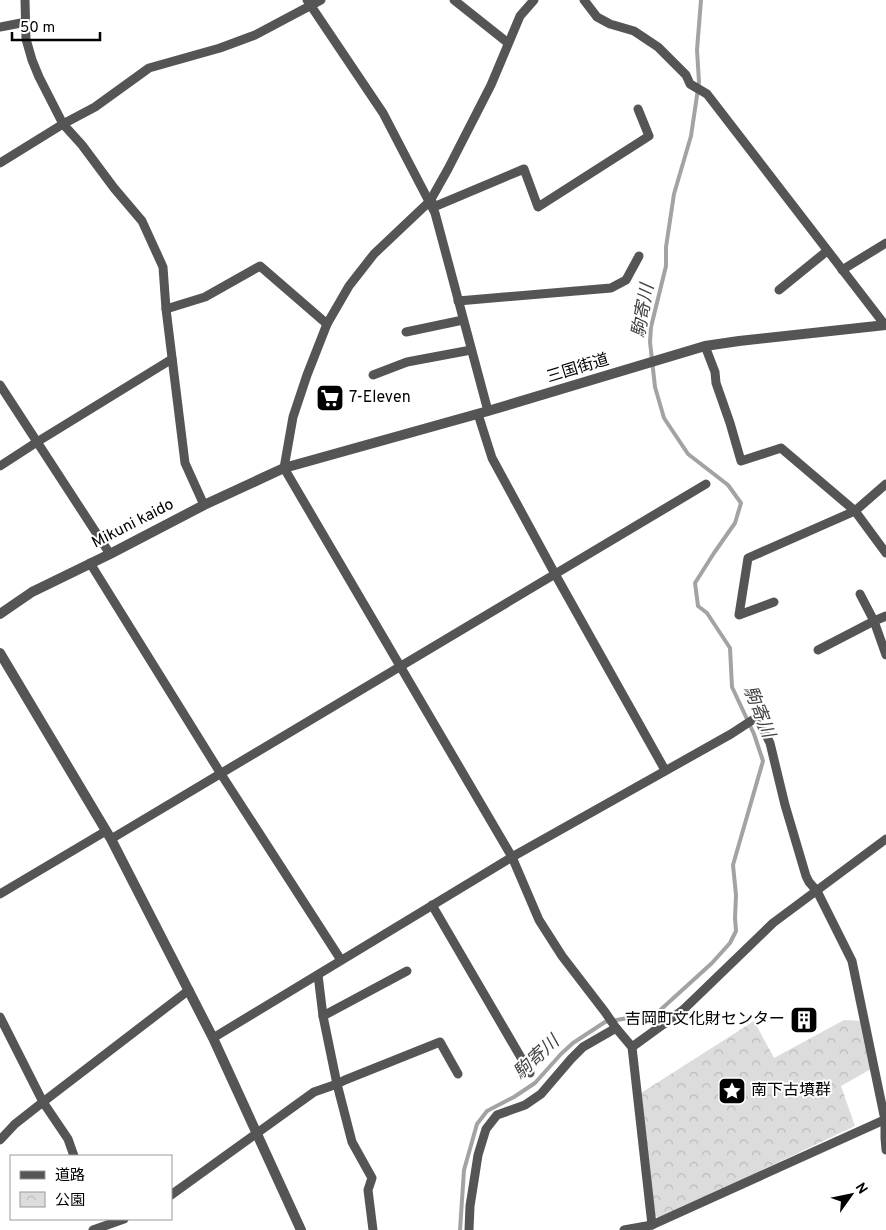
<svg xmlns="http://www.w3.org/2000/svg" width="886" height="1230" viewBox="0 0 886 1230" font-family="Overpass,'Noto Sans JP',sans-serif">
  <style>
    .park { fill: url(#park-crowns) }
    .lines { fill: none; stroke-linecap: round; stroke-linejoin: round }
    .stream { stroke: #a3a3a3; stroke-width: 4 }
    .minor { stroke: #555; stroke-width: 9 }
    .tertiary { stroke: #555; stroke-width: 10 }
    .labels { text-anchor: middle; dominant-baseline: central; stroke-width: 4; stroke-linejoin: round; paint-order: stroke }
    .street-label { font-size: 16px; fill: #000; stroke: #fff }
    .poi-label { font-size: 16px; fill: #000; stroke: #fff; text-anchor: start }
    .water-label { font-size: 18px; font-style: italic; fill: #444; stroke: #fff }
  </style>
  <defs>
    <pattern id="park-crowns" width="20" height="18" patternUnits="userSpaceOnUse" patternTransform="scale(1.25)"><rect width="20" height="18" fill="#dcdcdc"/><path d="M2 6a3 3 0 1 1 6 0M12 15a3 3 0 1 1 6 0" fill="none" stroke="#bbb"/></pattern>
  </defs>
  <rect width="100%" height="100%" fill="#fff"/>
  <path class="park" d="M844 1020 861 1021 871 1069 841 1086 855 1126 660 1218 655 1216 641 1093 754 1021 774 1058Z"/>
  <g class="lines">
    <path class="stream" d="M460 1230 464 1170 477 1124 487 1111 514 1097 535 1083 561 1054 573 1043 605 1022 657 1013 712 963 730 943 736 931 735 918 736 895 733 865 763 761 754 734 732 687 730 648 707 613 698 606 695 583 714 553 735 523 741 503 728 485 688 454 664 418 655 387 650 342 651 327 666 266V247L674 194 691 136 699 82 697 50 701 0"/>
    <g class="minor">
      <path d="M25 0 26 39 32 60 39 77 63 124 82 145 114 188 142 221 163 267 166 309 185 463 204 505"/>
      <path d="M307 0 383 113 435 213 488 411"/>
      <path d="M454 0 508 43"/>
      <path d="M534 0 520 16 491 85 448 169 430 201 374 254 349 286 327 324 307 375 293 417 284 468 512 857 539 920 562 956 605 1012 616 1028 632 1047 652 1225"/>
      <path d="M584 0 597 17 610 24 634 31 658 47 686 75 690 84 707 94 885 325"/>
      <path d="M0 27 26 22"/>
      <path d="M0 163 63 124 95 107 149 68 220 48 255 35 321 0"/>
      <path d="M430 201 436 206 524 169 538 207 649 136 638 109"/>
      <path d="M842 270 886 243"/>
      <path d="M779 290 827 251"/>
      <path d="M458 301 611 288 626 280 639 256"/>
      <path d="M166 309 205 297 260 266 327 324"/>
      <path d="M406 332 463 320"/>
      <path d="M705 346 715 372 716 383 730 423 741 461 781 448 855 511 886 553"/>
      <path d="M373 375 407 362 471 350"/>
      <path d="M0 385 110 554"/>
      <path d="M478 414 492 458 555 574 665 770"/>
      <path d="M0 466 37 442 172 359"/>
      <path d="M90 563 221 774 341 960"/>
      <path d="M774 602 739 615 748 558 855 511 886 484"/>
      <path d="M886 616 874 621 886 655"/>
      <path d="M818 650 874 621 860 594"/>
      <path d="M111 839 706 484"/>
      <path d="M0 894 106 831"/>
      <path d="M432 905 530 1073"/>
      <path d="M318 975 323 1016 337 1084 352 1142 372 1178 368 1190 373 1230"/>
      <path d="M323 1016 407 971"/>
      <path d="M0 1017 43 1102 68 1139 74 1156"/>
      <path d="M213 1038 512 857 731 734 757 717 770 743 785 805 806 876 809 882 817 891 852 961 885 1120V1138L886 1150"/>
      <path d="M632 1047 683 1010 773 923 886 839"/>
      <path d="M0 1140 15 1124 43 1102 189 990"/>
      <path d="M171 1195 314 1092 337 1084 345 1080 440 1042 458 1074"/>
      <path d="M93 1230 124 1219"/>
      <path d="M469 1230 470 1206 474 1181 478 1155 486 1129 497 1115 525 1105 541 1094 571 1059 583 1047 616 1028"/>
      <path d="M624 1230 652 1225 886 1119"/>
    </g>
    <g class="tertiary">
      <path d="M0 614 32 592 110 554 204 505 284 468 488 411 705 346 739 341 886 325"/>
      <path d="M0 653 111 839 213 1038 301 1230"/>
    </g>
  </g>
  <defs>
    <symbol id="supermarket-square" viewBox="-11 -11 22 22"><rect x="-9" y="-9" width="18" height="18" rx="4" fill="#000" stroke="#fff"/><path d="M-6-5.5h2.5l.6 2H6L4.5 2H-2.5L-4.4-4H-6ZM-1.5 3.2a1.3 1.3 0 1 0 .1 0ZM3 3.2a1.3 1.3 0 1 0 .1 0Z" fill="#fff"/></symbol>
    <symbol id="building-square" viewBox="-11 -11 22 22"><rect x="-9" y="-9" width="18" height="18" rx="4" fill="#000" stroke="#fff"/><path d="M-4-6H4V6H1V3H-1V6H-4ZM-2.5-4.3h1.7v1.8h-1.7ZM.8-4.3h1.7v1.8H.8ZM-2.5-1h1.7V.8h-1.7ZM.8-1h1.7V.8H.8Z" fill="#fff"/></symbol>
    <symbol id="sight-square" viewBox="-11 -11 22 22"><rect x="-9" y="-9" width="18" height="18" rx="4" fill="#000" stroke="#fff"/><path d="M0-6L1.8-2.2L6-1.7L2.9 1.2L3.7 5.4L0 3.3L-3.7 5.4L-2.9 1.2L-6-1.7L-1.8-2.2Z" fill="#fff"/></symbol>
  </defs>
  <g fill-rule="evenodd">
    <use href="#supermarket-square" x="314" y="382" width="32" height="32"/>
    <use href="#building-square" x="788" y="1004" width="32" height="32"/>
    <use href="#sight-square" x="716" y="1075" width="32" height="32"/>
  </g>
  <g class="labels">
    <g class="street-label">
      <text transform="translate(578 369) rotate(-17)">三国街道</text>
      <text transform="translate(133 524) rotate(-27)">Mikuni kaido</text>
    </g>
    <g class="poi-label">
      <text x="349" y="398">7-Eleven</text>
      <text x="785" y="1020" text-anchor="end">吉岡町文化財センター</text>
      <text x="751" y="1091">南下古墳群</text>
    </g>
    <g class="water-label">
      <text transform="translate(644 311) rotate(-80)">駒寄川</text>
      <text transform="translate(758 712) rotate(68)">駒寄川</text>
      <text transform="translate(537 1058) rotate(-43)">駒寄川</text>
    </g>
  </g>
  <rect x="10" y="1155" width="162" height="65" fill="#ffffff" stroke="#999999"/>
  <rect x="20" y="1171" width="25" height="8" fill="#555555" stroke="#999999"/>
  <text x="55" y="1180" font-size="15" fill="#000000">道路</text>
  <rect x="20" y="1192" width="25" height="15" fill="url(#park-crowns)" stroke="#999999"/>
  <text x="55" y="1205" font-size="15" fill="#000000">公園</text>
  <g transform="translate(851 1195) rotate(57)" stroke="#ffffff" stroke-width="4" paint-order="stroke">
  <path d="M0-4L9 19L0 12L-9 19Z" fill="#000000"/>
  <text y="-8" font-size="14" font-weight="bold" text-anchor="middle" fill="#000000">N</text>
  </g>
  <path d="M12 32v8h88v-8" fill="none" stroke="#000000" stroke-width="2.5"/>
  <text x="20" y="32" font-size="15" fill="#000000" stroke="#ffffff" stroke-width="4" paint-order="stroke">50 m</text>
</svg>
